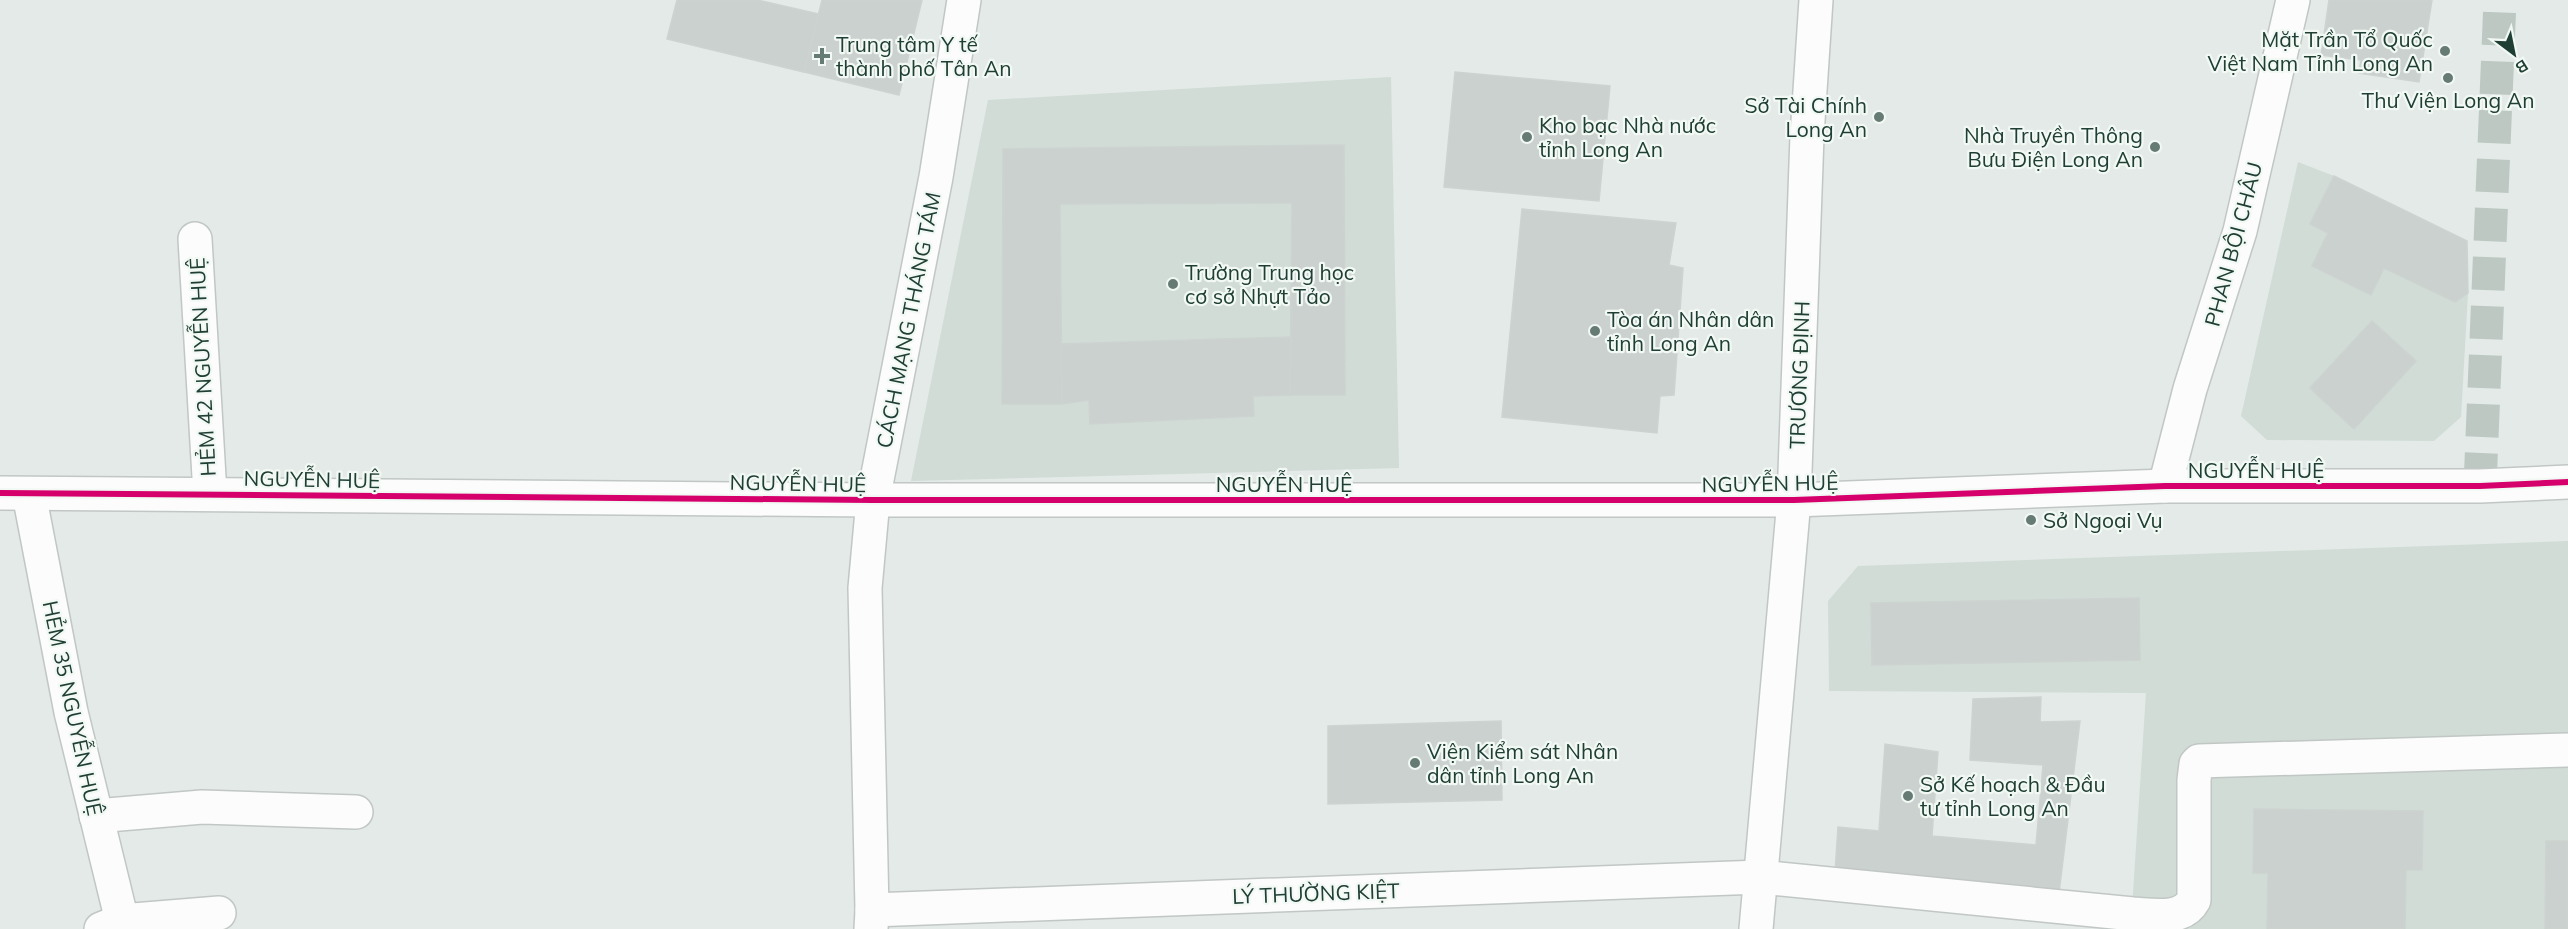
<svg xmlns="http://www.w3.org/2000/svg" width="2568" height="929" viewBox="0 0 2568 929" font-family="Mulish,sans-serif">
  <style>
    .built { fill: #d1dcd6 }
    .building { fill: #cbd1ce; stroke: #cdd3d0; stroke-width: 1.5 }
    .lines { fill: none; stroke-linecap: round; stroke-linejoin: round }
    .minor-tunnel { stroke: #bdc8c3; stroke-width: 33; stroke-dasharray: 33 16; stroke-linecap: butt }
    .minor-casing { stroke: #c1c7c4; stroke-width: 36 }
    .minor { stroke: #fbfcfb; stroke-width: 33 }
    .cycleway-casing { stroke: #f2f9f5; stroke-width: 10 }
    .cycleway { stroke: #d6006c; stroke-width: 6 }
    .poi-dot { fill: #657b73; stroke: #f2f9f5; stroke-width: 2 }
    .labels { text-anchor: middle; dominant-baseline: central; stroke-width: 4.5; stroke-linejoin: round; paint-order: stroke }
    .poi-label { font-size: 21px; fill: #203f34; stroke: #f2f9f5; text-anchor: start }
    .street-label { font-size: 21px; fill: #203f34; stroke: #f2f9f5 }
  </style>
  <rect width="100%" height="100%" fill="#e4eae7"/>
  <g class="built">
    <path d="M1391 77 1399 468 911 481 988 100Z"/>
    <path d="M2298 162 2334 176 2467 241 2468 293 2461 417 2434 441 2267 440 2241 416Z"/>
    <path d="M2568 541V929H2193L2131 924 2146 693 1829 691 1828 601 1858 566Z"/>
  </g>
  <g class="building">
    <path d="M677 0H757L819 14 804 72 667 39Z"/>
    <path d="M822 0H922L899 95 804 72Z"/>
    <path d="M2329 0H2432L2419 82 2359 73 2361 60 2321 55Z"/>
    <path d="M1455 72 1610 86 1599 201 1444 187Z"/>
    <path d="M1344 145 1345 395H1290L1292 203 1060 204 1062 404H1002L1003 149Z"/>
    <path d="M2334 176 2467 241 2468 293 2455 302 2384 268 2371 295 2312 266 2328 233 2310 224Z"/>
    <path d="M1522 209 1676 223 1669 265 1683 268 1674 395 1660 396 1657 433 1502 417Z"/>
    <path d="M2372 321 2416 361 2354 429 2310 388Z"/>
    <path d="M1291 337 1290 395 1253 396 1254 416 1090 424 1089 400 1062 404 1061 344Z"/>
    <path d="M2139 598 2140 660 1872 665 1871 603Z"/>
    <path d="M2041 697 2040 722 2080 721 2059 893 1835 873 1838 827 1879 831 1885 744 1938 752 1932 836 2036 845 2043 765 1970 760 1973 699Z"/>
    <path d="M1501 721 1502 800 1328 804V726Z"/>
    <path d="M2254 809 2423 811 2422 870H2406L2405 929H2267L2268 873H2253Z"/>
    <path d="M2546 841H2568V929H2545Z"/>
  </g>
  <g class="lines">
    <path class="minor-tunnel" d="M2480 486 2500 0"/>
    <defs>
      <g id="minor">
        <path d="M195 239 210 494"/>
        <path d="M2165 486 2190 389 2240 231 2293 0"/>
        <path d="M0 493 873 500H1794L2165 486H2480L2568 482"/>
        <path d="M29 494 71 712 124 929"/>
        <path d="M96 816 202 807 356 812"/>
        <path d="M872 910 1760 877 2133 914C2153 915 2183 921 2194 900V780L2196 764 2199 761 2568 750"/>
        <path d="M101 929 121 921 219 913"/>
        <path d="M871 929 872 910 865 588 873 500 936 177 964 0"/>
        <path d="M1756 929 1794 500 1807 136 1816 0"/>
      </g>
    </defs>
    <use href="#minor" class="minor-casing"/>
    <use href="#minor" class="minor"/>
    <defs>
      <path id="cycleway" d="M0 493 873 500H1794L2165 486H2480L2568 482"/>
    </defs>
    <use href="#cycleway" class="cycleway-casing"/>
    <use href="#cycleway" class="cycleway"/>
  </g>
  <g class="poi-dot">
    <circle cx="2445" cy="51" r="6"/>
    <path d="M819 47h6v6h6v6h-6v6h-6v-6h-6v-6h6z"/>
    <circle cx="2448" cy="78" r="6"/>
    <circle cx="1879" cy="117" r="6"/>
    <circle cx="1527" cy="137" r="6"/>
    <circle cx="2155" cy="147" r="6"/>
    <circle cx="1173" cy="284" r="6"/>
    <circle cx="1595" cy="331" r="6"/>
    <circle cx="2031" cy="520" r="6"/>
    <circle cx="1415" cy="763" r="6"/>
    <circle cx="1908" cy="796" r="6"/>
  </g>
  <g class="labels">
    <g class="poi-label">
      <text x="2433" y="39" text-anchor="end">Mặt Trần Tổ Quốc<tspan x="2433" dy="24">Việt Nam Tỉnh Long An</tspan></text>
      <text x="836" y="44">Trung tâm Y tế<tspan x="836" dy="24">thành phố Tân An</tspan></text>
      <text x="2448" y="100" text-anchor="middle">Thư Viện Long An</text>
      <text x="1867" y="105" text-anchor="end">Sở Tài Chính<tspan x="1867" dy="24">Long An</tspan></text>
      <text x="1539" y="125">Kho bạc Nhà nước<tspan x="1539" dy="24">tỉnh Long An</tspan></text>
      <text x="2143" y="135" text-anchor="end">Nhà Truyền Thông<tspan x="2143" dy="24">Bưu Điện Long An</tspan></text>
      <text x="1185" y="272">Trường Trung học<tspan x="1185" dy="24">cơ sở Nhựt Tảo</tspan></text>
      <text x="1607" y="319">Tòa án Nhân dân<tspan x="1607" dy="24">tỉnh Long An</tspan></text>
      <text x="2043" y="520">Sở Ngoại Vụ</text>
      <text x="1427" y="751">Viện Kiểm sát Nhân<tspan x="1427" dy="24">dân tỉnh Long An</tspan></text>
      <text x="1920" y="784">Sở Kế hoạch &amp; Đầu<tspan x="1920" dy="24">tư tỉnh Long An</tspan></text>
    </g>
    <g class="street-label">
      <text transform="translate(2233 244) rotate(-75)">PHAN BỘI CHÂU</text>
      <text transform="translate(908 320) rotate(-79)">CÁCH MẠNG THÁNG TÁM</text>
      <text transform="translate(202 367) rotate(-93)">HẺM 42 NGUYỄN HUỆ</text>
      <text transform="translate(1799 375) rotate(-88)">TRƯƠNG ĐỊNH</text>
      <text x="2256" y="470">NGUYỄN HUỆ</text>
      <text transform="translate(312 479) rotate(1)">NGUYỄN HUỆ</text>
      <text transform="translate(798 483) rotate(1)">NGUYỄN HUỆ</text>
      <text transform="translate(1770 483) rotate(-1)">NGUYỄN HUỆ</text>
      <text x="1284" y="484">NGUYỄN HUỆ</text>
      <text transform="translate(73 708) rotate(78)">HẺM 35 NGUYỄN HUỆ</text>
      <text transform="translate(1316 893) rotate(-2)">LÝ THƯỜNG KIỆT</text>
    </g>
  </g>
  <g transform="translate(2514 54) rotate(148)" stroke="#f2f9f5" stroke-width="4.5" paint-order="stroke">
  <path d="M0-4.5L10 22L0 15L-10 22Z" fill="#203f34"/>
  <text y="-9" font-size="16" font-weight="bold" text-anchor="middle" fill="#203f34">B</text>
  </g>
</svg>
